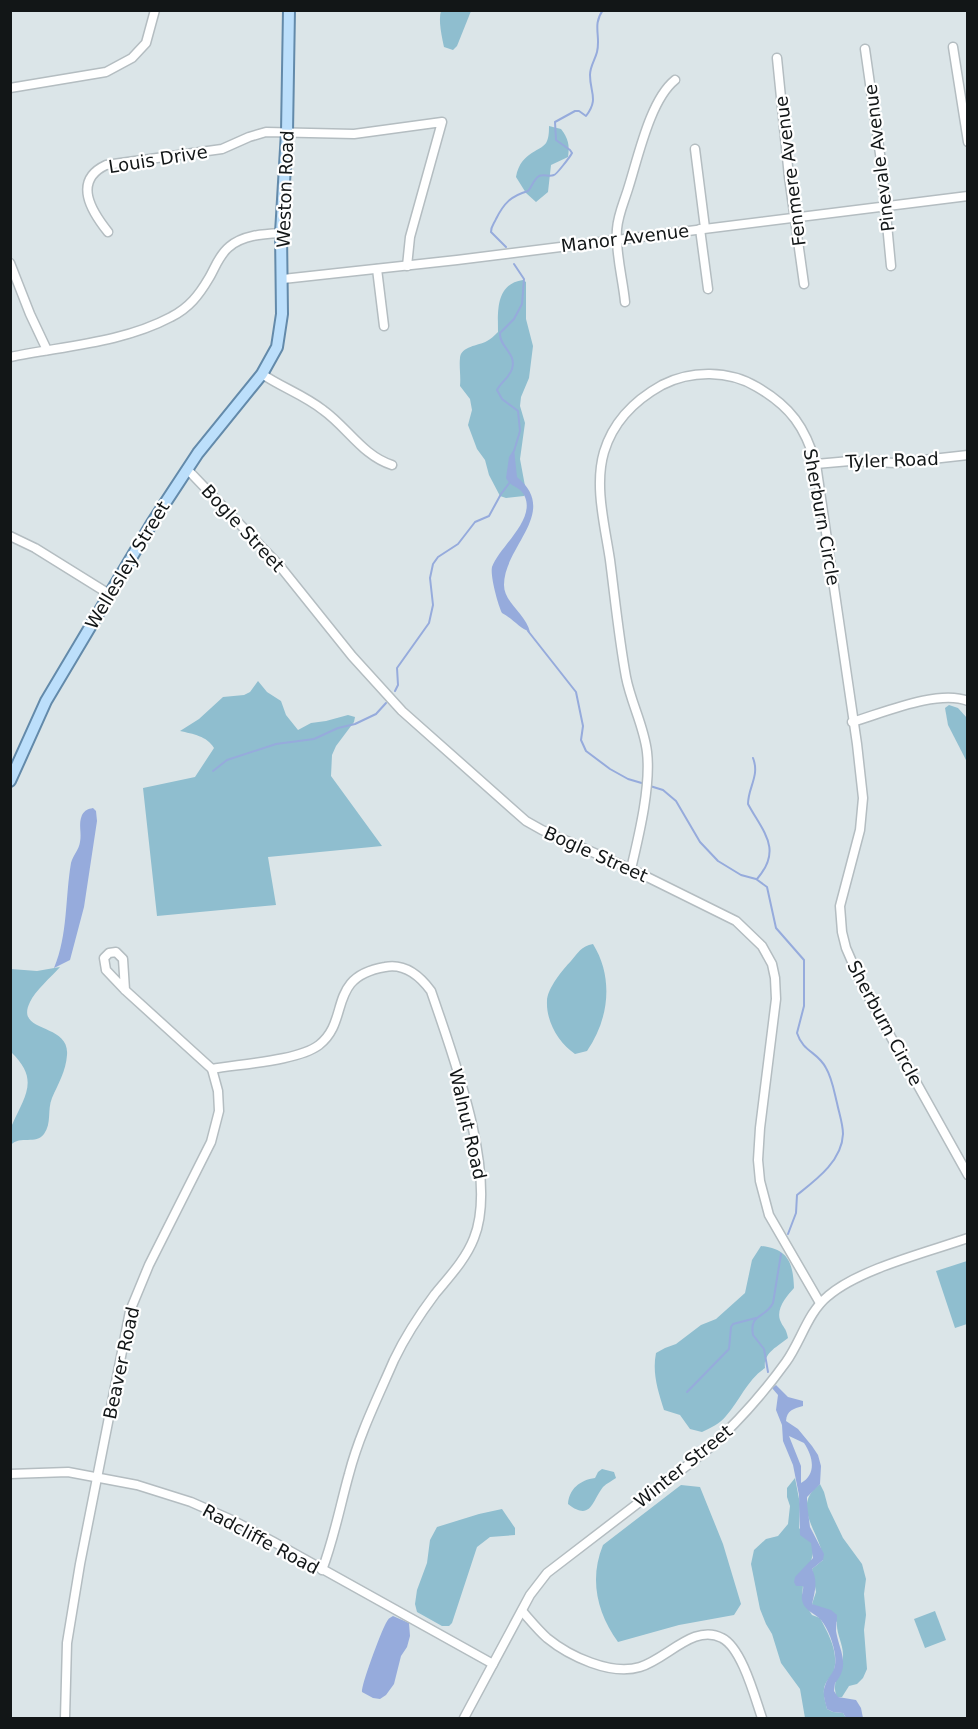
<svg xmlns="http://www.w3.org/2000/svg" width="978" height="1729" viewBox="0 0 978 1729" font-family="'DejaVu Sans',sans-serif">
  <style>
    .green { fill: #8fbecf }
    .water { fill: #96abdc; fill-rule: evenodd }
    .lines { fill: none; stroke-linecap: round; stroke-linejoin: round }
    .stream { stroke: #96abdc; stroke-width: 2 }
    .minor-casing { stroke: #b4bdc1; stroke-width: 11 }
    .major-casing { stroke: #638aaa; stroke-width: 14 }
    .minor { stroke: #fff; stroke-width: 8 }
    .major { stroke: #bcdffb; stroke-width: 10 }
    .labels { text-anchor: middle; dominant-baseline: central; stroke-width: 4.5; stroke-linejoin: round; paint-order: stroke }
    .street-label { font-size: 18px; fill: #121617; stroke: #fff }
  </style>
  <rect width="100%" height="100%" fill="#dbe5e8"/>
  <g class="green">
    <path d="M441 11H471L457 46 453 50 444 47C442 38 438 20 441 11Z"/>
    <path d="M549 126 561 129C568 138 570 145 568 157L551 165 548 192 536 202 526 193 516 177C521 150 543 152 547 141 549 137 549 130 549 126Z"/>
    <path d="M523 280 526 282V319L533 346 529 378 521 397 520 406 525 423 520 459 525 486 524 496 506 498 500 496 489 475 485 460 477 449 468 425 472 410 470 399 460 386C461 376 459 367 460 358 461 346 478 346 487 341 491 339 494 336 498 332 498 312 495 284 523 280Z"/>
    <path d="M258 681 267 692 281 701 286 715 298 730 311 723 326 721 348 715 355 717 354 722 336 746 332 755 331 776 382 846 268 857 276 905 157 916 143 788 195 777 214 748C207 736 193 734 180 731L199 719 223 697 244 695 250 692Z"/>
    <path d="M949 705 958 708 967 718V762L948 725 945 708Z"/>
    <path d="M593 944C614 978 609 1019 587 1051L575 1054C559 1043 546 1022 547 1001 547 989 563 969 571 961 578 953 581 946 593 944Z"/>
    <path d="M60 967C51 977 35 991 30 1002 14 1034 70 1022 67 1055 66 1071 58 1084 52 1098 47 1110 52 1123 44 1134 36 1145 20 1135 11 1145 11 1139 9 1131 12 1125 25 1095 40 1080 11 1052V969L37 971Z"/>
    <path d="M761 1246C788 1249 793 1262 794 1288 787 1296 776 1308 780 1320 783 1328 786 1327 788 1338 777 1347 763 1353 765 1368 747 1380 740 1400 726 1416 720 1424 710 1428 702 1432L690 1429 680 1415 664 1410C658 1391 652 1373 656 1353L665 1348 676 1344 701 1325 716 1319 745 1293 752 1260Z"/>
    <path d="M967 1261V1324L955 1328 936 1271Z"/>
    <path d="M602 1469 614 1472 616 1478C612 1481 607 1483 603 1487 592 1501 591 1522 568 1504 569 1489 580 1480 595 1478L598 1472Z"/>
    <path d="M795 1478 800 1504 799 1528C803 1533 809 1538 812 1543 817 1556 805 1573 800 1584L803 1585 802 1599 812 1615 820 1618C829 1635 840 1654 833 1674 831 1678 830 1677 827 1681 821 1690 825 1699 827 1709L833 1712 843 1713 846 1718H805L800 1689 781 1663 772 1634 766 1624 760 1609 751 1564 754 1550 766 1539 778 1536 788 1524 790 1506 787 1497V1488Z"/>
    <path d="M820 1484 824 1492 828 1507 843 1538 862 1564 866 1579 864 1594 866 1615 864 1630 867 1669 863 1678 857 1684 849 1686 842 1697H837C830 1681 843 1670 843 1655 843 1643 836 1634 837 1622L812 1604 816 1592 812 1569 823 1560C822 1533 789 1507 820 1484Z"/>
    <path d="M681 1485 700 1487 723 1544 741 1604 734 1615 679 1625 618 1642C597 1613 589 1579 603 1545Z"/>
    <path d="M502 1509 515 1528V1535L490 1537 477 1547 452 1623 449 1626H442L417 1612 415 1604 417 1590 427 1563 430 1540 437 1527 479 1514Z"/>
    <path d="M935 1611 946 1640 925 1648 914 1619Z"/>
  </g>
  <g class="water">
    <path d="M514 449 517 477C560 512 504 546 504 585 504 603 526 614 530 632 519 628 513 619 502 613 498 605 490 576 492 567 499 547 535 521 525 497 521 486 511 488 506 478L509 457Z"/>
    <path d="M93 808 96 811 97 821 84 907 70 960 54 968C68 935 65 898 71 863 73 855 79 850 80 842 82 833 78 824 82 815 85 810 88 809 93 808Z"/>
    <path d="M776 1385 788 1397 803 1401V1406C793 1409 787 1410 786 1421L798 1429 812 1446 818 1455 821 1466 820 1484 807 1497V1504L810 1527 824 1554 823 1560 812 1569C818 1582 815 1591 812 1604L831 1610 837 1615C837 1620 836 1626 836 1631 839 1650 851 1665 835 1683L834 1691 838 1697 856 1700 861 1708 863 1718H846L843 1713 833 1712 827 1709C825 1701 822 1693 825 1686 829 1673 837 1674 835 1655 834 1645 828 1628 821 1620 815 1613 804 1611 802 1600 801 1595 804 1590 803 1586H796L794 1582 795 1577 813 1558 811 1543 800 1535 799 1495 793 1465 783 1441 782 1425 776 1410 778 1395 772 1388ZM789 1436 804 1443C813 1456 817 1474 801 1483V1466Z"/>
    <path d="M393 1616 409 1623 410 1636 407 1647 401 1656 394 1684 386 1695 380 1699 373 1698 362 1692C361 1685 381 1632 386 1623 389 1618 388 1619 393 1616Z"/>
  </g>
  <g class="lines">
    <g class="stream">
      <path d="M506 247 491 232C491 226 494 224 496 219 504 203 511 196 528 191 532 187 533 180 539 176 544 174 549 177 554 175 556 175 570 157 572 153L570 150 556 140 555 122 575 111H579L586 116C599 99 590 93 590 75 590 66 595 60 597 52 601 36 592 25 603 10"/>
      <path d="M514 451 520 431 518 411 502 399 497 390C501 382 509 378 512 369 517 353 499 347 500 333L514 319 522 304 524 279 514 264"/>
      <path d="M528 631 576 692 583 726 581 740 586 751 610 769 628 779 645 784"/>
      <path d="M395 691 398 685 397 668 429 623 433 605 430 578 433 564 438 557 458 544 475 522 489 516 501 494 510 482"/>
      <path d="M753 758C760 776 748 787 748 804 763 832 783 849 757 879"/>
      <path d="M213 771 227 760 276 744 314 739 338 728 355 724 376 714 386 703"/>
      <path d="M650 786 663 790 676 801 700 842 718 861 741 875 756 879 767 887 776 928 804 960V1006L797 1033C803 1052 818 1052 826 1068 832 1078 834 1091 837 1103 839 1113 843 1124 843 1134 842 1161 816 1180 797 1195L796 1213 788 1234"/>
      <path d="M768 1372 764 1349 753 1335C749 1313 765 1319 773 1303L781 1254"/>
      <path d="M687 1392 729 1349 731 1327 733 1324 756 1318"/>
    </g>
    <defs>
      <g id="minor">
        <path d="M953 47 968 142"/>
        <path d="M865 49 881 161 891 266"/>
        <path d="M777 58 789 177 804 284"/>
        <path d="M10 88 106 72 132 58 146 43 155 10"/>
        <path d="M695 149 705 228"/>
        <path d="M700 229 708 289"/>
        <path d="M108 232C92 212 72 181 106 165L222 149 249 137 266 132 354 134 442 122 410 237 407 266"/>
        <path d="M10 263 30 314 47 350"/>
        <path d="M377 269 384 326"/>
        <path d="M283 279 457 260 968 196"/>
        <path d="M625 302C623 280 615 251 617 229 618 215 624 202 628 189 638 158 650 100 675 80"/>
        <path d="M10 357C63 346 122 343 171 317 189 308 199 295 209 278 215 268 219 255 229 247 243 235 263 234 281 233"/>
        <path d="M262 374C281 387 304 395 323 410 347 427 363 456 392 465"/>
        <path d="M816 464 850 461 896 463 968 455"/>
        <path d="M187 469 279 565 352 656 402 711 526 821 542 830 631 869 736 921 762 946 772 964 775 978 776 999 760 1128 758 1160 760 1181 769 1215 820 1303"/>
        <path d="M10 536 35 548 109 594"/>
        <path d="M852 722C883 713 938 689 968 701"/>
        <path d="M631 869C639 835 651 786 647 752 644 726 631 703 626 677 619 639 615 599 610 560 605 526 594 486 604 452 613 422 635 400 662 385 691 370 729 370 757 387 791 407 805 427 816 464L857 744 863 798 860 830 840 906 842 932 846 948 863 987 968 1175"/>
        <path d="M212 1069C239 1064 298 1061 319 1045 351 1020 326 977 385 967 405 963 420 976 431 991 452 1053 499 1176 474 1238 466 1259 449 1277 435 1294 420 1314 405 1337 394 1360 378 1397 359 1435 349 1474 340 1506 334 1539 322 1570"/>
        <path d="M10 1474 68 1472 137 1485 191 1502 234 1521 272 1541 493 1664"/>
        <path d="M522 1611C530 1620 538 1630 547 1638 569 1656 611 1676 640 1667 667 1659 694 1623 722 1638 742 1648 755 1698 762 1718"/>
        <path d="M65 1718 67 1643 80 1564 130 1311 149 1265 211 1142 219 1111 218 1091 212 1069 125 990 106 970 104 958 109 953 116 952 123 959 125 990"/>
        <path d="M464 1718 530 1595 547 1573 706 1451C736 1424 763 1394 786 1362 801 1341 808 1312 828 1296 859 1269 928 1252 968 1238"/>
      </g>
      <path id="major" d="M10 781 46 701 152 523 198 453 262 374 277 347 282 314 281 233 287 132 289 10"/>
    </defs>
    <use href="#minor" class="minor-casing"/>
    <use href="#major" class="major-casing"/>
    <use href="#minor" class="minor"/>
    <use href="#major" class="major"/>
  </g>
  <g class="labels">
    <g class="street-label">
      <text transform="translate(879 158) rotate(-97)">Pinevale Avenue</text>
      <text transform="translate(158 159) rotate(-9)">Louis Drive</text>
      <text transform="translate(790 171) rotate(-97)">Fenmere Avenue</text>
      <text transform="translate(285 189) rotate(-88)">Weston Road</text>
      <text transform="translate(625 238) rotate(-7)">Manor Avenue</text>
      <text transform="translate(892 460) rotate(-2)">Tyler Road</text>
      <text transform="translate(822 517) rotate(80)">Sherburn Circle</text>
      <text transform="translate(243 528) rotate(47)">Bogle Street</text>
      <text transform="translate(127 565) rotate(-59)">Wellesley Street</text>
      <text transform="translate(596 854) rotate(24)">Bogle Street</text>
      <text transform="translate(885 1023) rotate(62)">Sherburn Circle</text>
      <text transform="translate(468 1124) rotate(77)">Walnut Road</text>
      <text transform="translate(121 1363) rotate(-78)">Beaver Road</text>
      <text transform="translate(683 1466) rotate(-39)">Winter Street</text>
      <text transform="translate(261 1539) rotate(28)">Radcliffe Road</text>
    </g>
  </g>
  <rect width="978" height="1729" fill="none" stroke="#121617" stroke-width="24"/>
</svg>
